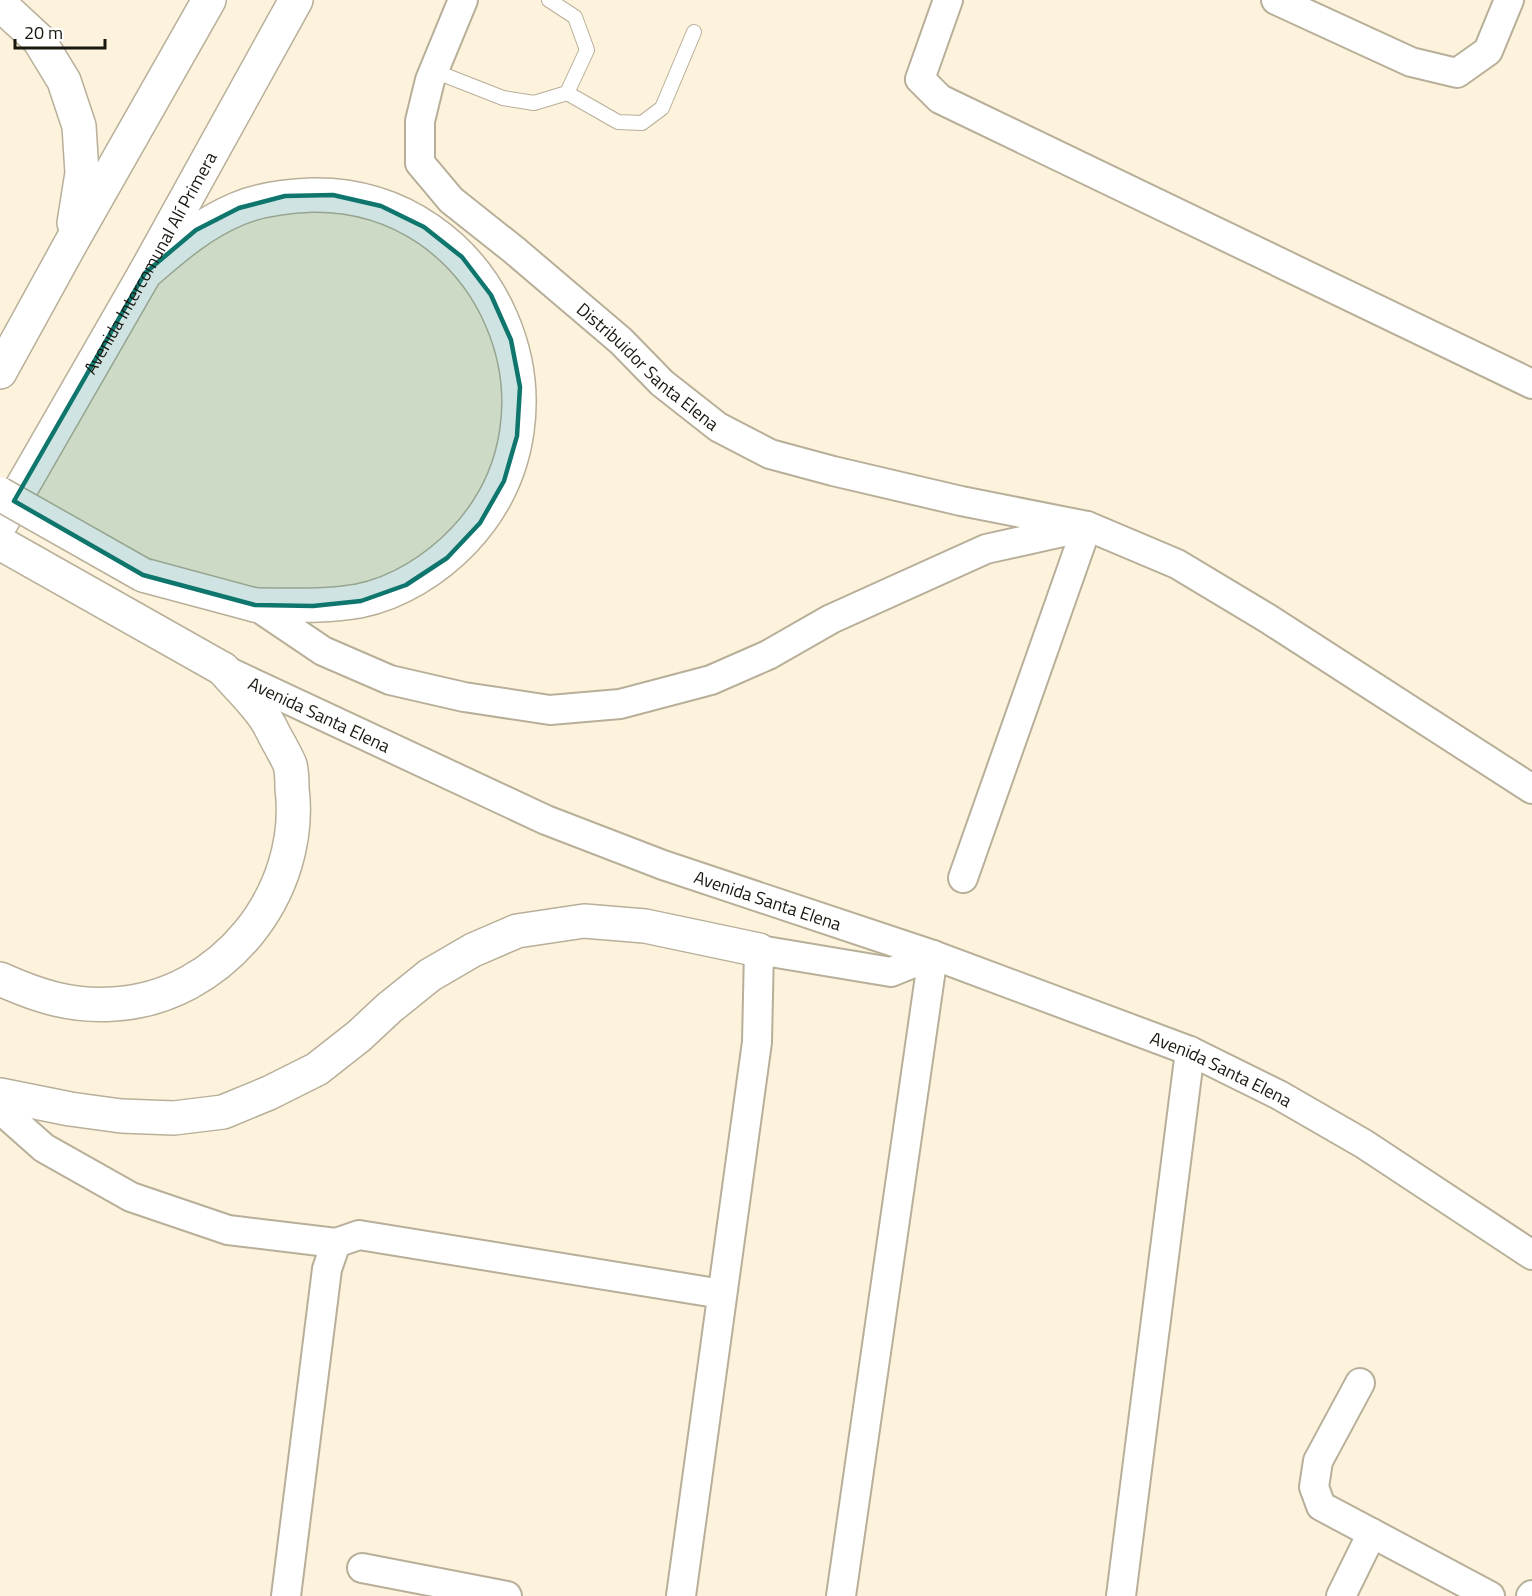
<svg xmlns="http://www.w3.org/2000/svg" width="1532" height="1596" viewBox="0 0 1532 1596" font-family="'Titillium Web',sans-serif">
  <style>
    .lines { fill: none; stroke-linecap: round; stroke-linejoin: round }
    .lane-casing { stroke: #b8af99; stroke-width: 16 }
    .street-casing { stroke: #b8af99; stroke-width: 32 }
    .secondary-casing { stroke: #b8af99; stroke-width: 36 }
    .primary-casing { stroke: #b8af99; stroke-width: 36 }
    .lane { stroke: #fff; stroke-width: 14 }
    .street { stroke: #fff; stroke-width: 28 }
    .secondary { stroke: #fff; stroke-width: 33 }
    .primary { stroke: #fff; stroke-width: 33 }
    .secondary-bridge-casing { stroke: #b8af99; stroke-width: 36; stroke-linecap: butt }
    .secondary-bridge { stroke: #fff; stroke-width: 33 }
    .marked { fill: #0f766e; fill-opacity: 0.2; stroke: #0f766e; stroke-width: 4.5; stroke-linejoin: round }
    .labels { text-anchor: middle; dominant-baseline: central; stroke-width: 6; stroke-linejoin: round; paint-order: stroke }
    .street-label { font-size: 18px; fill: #1a170f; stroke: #fff }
  </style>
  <rect width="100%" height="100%" fill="#fdf3dc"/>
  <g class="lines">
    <defs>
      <g id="lane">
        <path d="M434 71 503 98 534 103 567 93 587 50 575 17 549 0"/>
        <path d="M567 93 618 122 642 123 662 108 694 32"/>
      </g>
      <g id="street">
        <path id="s1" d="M463 0 430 80 420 121V163L451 200 514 250 621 341 662 383 718 427 770 454 833 471 961 501 1087 526 1177 564 1267 618 1532 789"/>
        <path d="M948 0 920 79 940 99 1532 384"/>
        <path d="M1276 0 1411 62 1457 73 1488 51 1509 0"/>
        <path d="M255 605 323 651 390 680 464 697 550 710 620 704 711 680 768 655 831 619 986 549 1076 529"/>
        <path id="s2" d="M227 671 546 820 663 865 933 955 1190 1051 1279 1095 1364 1144 1532 1255"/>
        <path d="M963 878 1087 526"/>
        <path d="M0 1109 44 1148 131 1197 228 1230 336 1243"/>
        <path d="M1360 1383 1318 1461 1314 1487 1321 1506 1490 1596"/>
        <path d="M362 1568 507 1596"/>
        <path d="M286 1596 327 1269 336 1243 359 1235 722 1294"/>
        <path d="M681 1596 757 1042 759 950 891 972 933 955"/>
        <path d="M841 1596 933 955"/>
        <path d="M1121 1596 1190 1051"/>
        <path d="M1341 1596 1372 1533"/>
        <path d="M1531 1596 1532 1595"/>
      </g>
      <g id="secondary">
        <path d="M0 543 223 669"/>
        <path d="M143 575 255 605"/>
      </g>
      <g id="primary">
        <path d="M0 4 39 40 64 81 79 126 82 173 74 223"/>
        <path d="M145 273C174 248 201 224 237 209 260 199 287 196 312 195 491 192 587 411 463 541 436 569 399 593 359 601 325 607 290 605 255 605"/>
        <path d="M0 372 71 243 209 0"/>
        <path id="s3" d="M0 525 145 273 296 0"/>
        <path d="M0 979C38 996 71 1007 114 1004 221 998 305 894 292 788 292 781 292 772 290 765 288 759 283 751 280 745 275 737 272 729 267 721 255 702 237 686 223 669"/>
        <path d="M0 1095 70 1109 121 1116 174 1118 223 1112 269 1093 317 1069 359 1036 389 1008 430 975 473 950 517 931 584 921 645 926 759 950"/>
      </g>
    </defs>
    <use href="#lane" class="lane-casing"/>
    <use href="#street" class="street-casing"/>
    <use href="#secondary" class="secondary-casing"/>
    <use href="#primary" class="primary-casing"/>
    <use href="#lane" class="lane"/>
    <use href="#street" class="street"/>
    <use href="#secondary" class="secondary"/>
    <use href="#primary" class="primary"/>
    <defs>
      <path id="secondary-bridge" d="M0 494 143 575"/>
    </defs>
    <use href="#secondary-bridge" class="secondary-bridge-casing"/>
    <use href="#secondary-bridge" class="secondary-bridge"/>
  </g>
  <path class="marked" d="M333 195 381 206 424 227 462 257 491 295 511 340 520 387 517 436 504 481 480 523 447 558 406 585 361 601 313 606 255 605 143 575 14 501 145 273 196 230 239 208 285 196Z"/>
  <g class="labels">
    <g class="street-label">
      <text stroke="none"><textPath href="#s3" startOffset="302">Avenida Intercomunal Alí Primera</textPath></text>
      <text stroke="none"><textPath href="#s1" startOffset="477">Distribuidor Santa Elena</textPath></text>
      <text stroke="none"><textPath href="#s2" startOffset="102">Avenida Santa Elena</textPath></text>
      <text stroke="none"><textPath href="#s2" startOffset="588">Avenida Santa Elena</textPath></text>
      <text stroke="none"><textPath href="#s2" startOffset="1072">Avenida Santa Elena</textPath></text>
    </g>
  </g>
  <path d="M15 39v9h90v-9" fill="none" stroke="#1a170f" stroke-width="3"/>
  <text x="24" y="39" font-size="18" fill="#1a170f" stroke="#ffffff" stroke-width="4.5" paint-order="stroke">20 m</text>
</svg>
